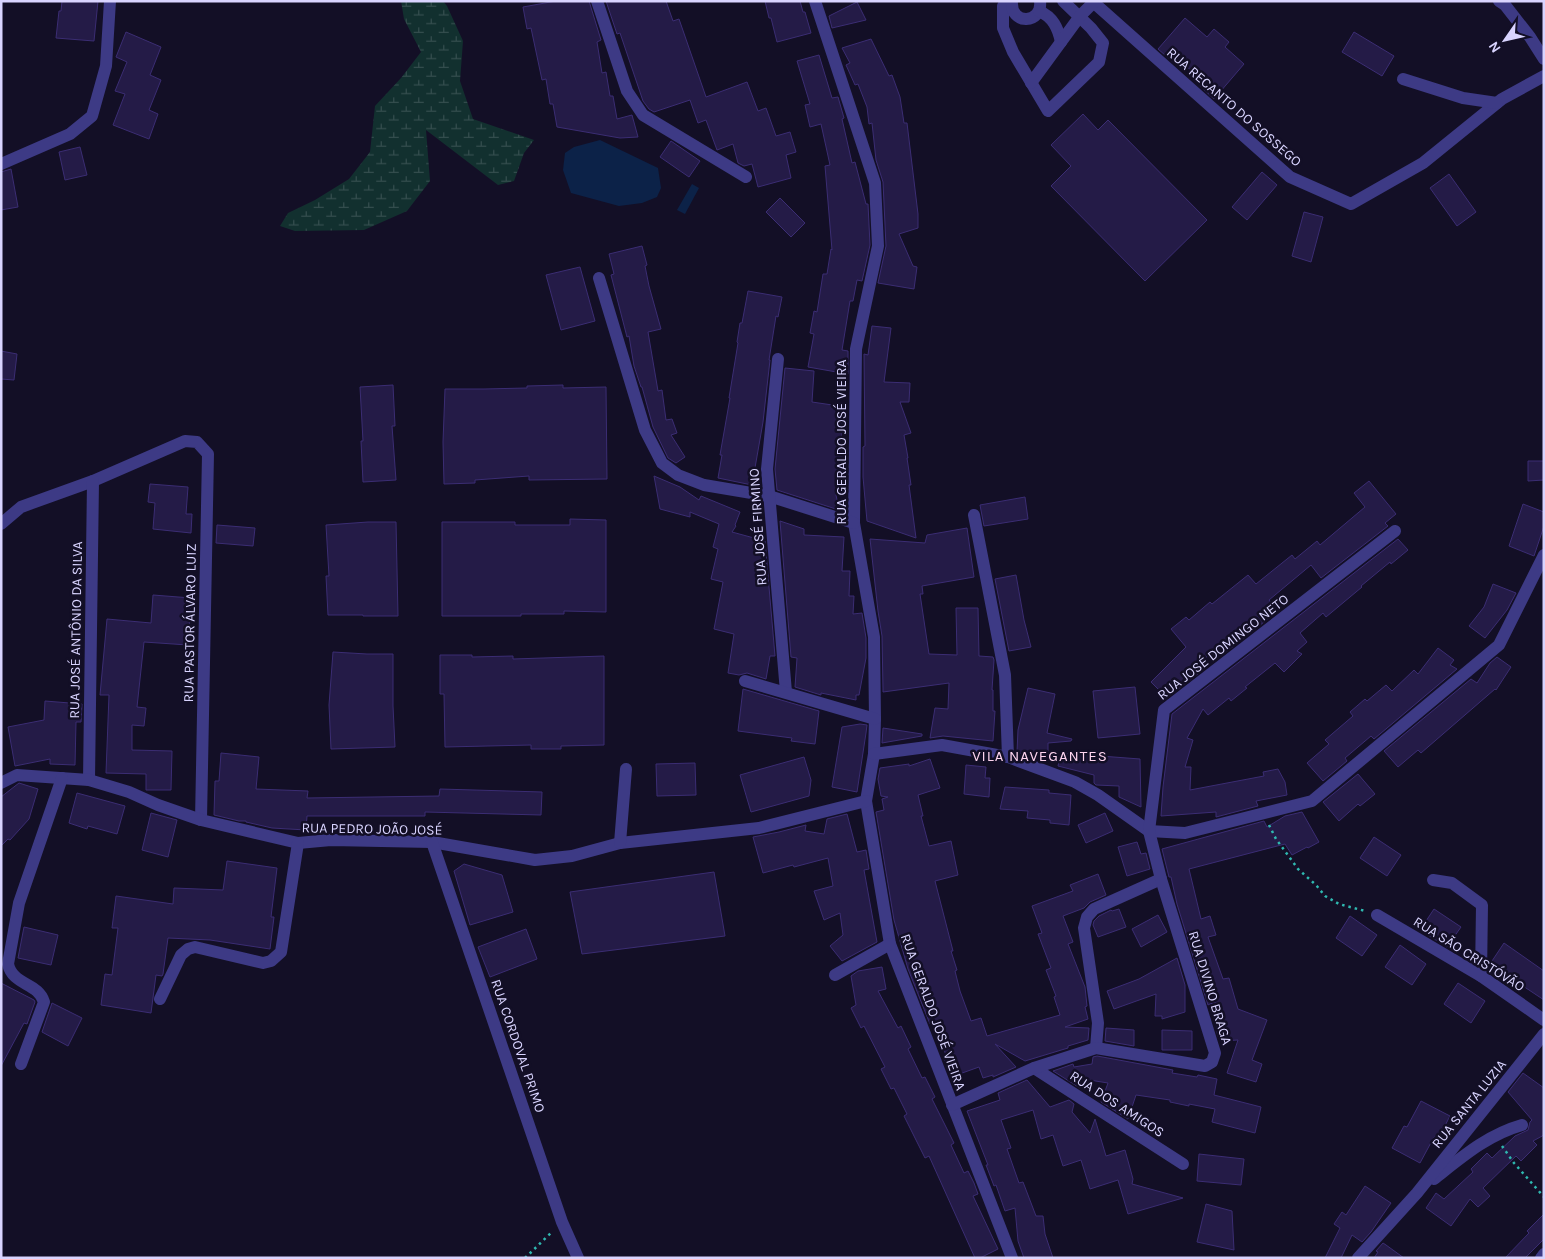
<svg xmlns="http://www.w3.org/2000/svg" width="1545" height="1259" viewBox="0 0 1545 1259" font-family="Karla,sans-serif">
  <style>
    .wetland { fill: url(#wetland-marsh) }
    .water { fill: #0c2248 }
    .building { fill: #241b47; stroke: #3b2d73 }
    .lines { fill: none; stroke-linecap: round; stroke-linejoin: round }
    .path { stroke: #2fb8b0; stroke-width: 2.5; stroke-dasharray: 2.5 4; stroke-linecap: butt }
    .minor { stroke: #3d3a85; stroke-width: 12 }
    .labels { text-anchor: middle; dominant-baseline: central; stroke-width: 5; stroke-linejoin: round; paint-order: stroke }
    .street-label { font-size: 14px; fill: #d9d4ff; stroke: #130f26 }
    .neighbourhood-label { font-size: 15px; letter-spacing: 1px; fill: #ffd6f0; stroke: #130f26 }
  </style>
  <defs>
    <pattern id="wetland-marsh" width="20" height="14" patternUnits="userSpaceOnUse" patternTransform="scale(1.25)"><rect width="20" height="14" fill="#12302f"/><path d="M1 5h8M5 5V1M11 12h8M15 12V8" fill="none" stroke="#344d4e"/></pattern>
  </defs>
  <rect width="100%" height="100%" fill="#130f26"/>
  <path class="wetland" d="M401 1H443L447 6 463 41 460 81 473 119 534 140 524 153 514 181 498 185 426 130 430 181 407 211 364 230 295 231 280 226 288 213 315 200 349 179 370 152 375 106 401 78 421 52 404 19Z"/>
  <g class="water">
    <path d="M600 140 658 168 661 188 657 197 642 203 619 206 571 193 563 170 565 153 574 147Z"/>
    <path d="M692 184 699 188 685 214 677 210Z"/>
  </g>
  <g class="building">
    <path d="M62 1H98L94 41 56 38 59 11H61Z"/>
    <path d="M556 1H589L601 40 597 42 602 73 606 72 610 96H613L617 119 632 115 638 137 620 138 557 127 553 104H550L546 79 542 80 531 28 527 29 523 7Z"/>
    <path d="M606 1H666L673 21 679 19 706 97 747 82 758 111 766 108 776 136 790 132 796 152 786 155 791 178 758 187 752 164 744 166 738 163 733 144 717 150 706 120 698 123 690 100 654 112 649 109 643 101 620 33 617 34Z"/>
    <path d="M765 1H800L803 12H805L811 33 777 42 771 18H769Z"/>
    <path d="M857 2 866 20 832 28 829 16Z"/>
    <path d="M1185 18 1207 37 1214 29 1229 42 1225 47 1244 64 1214 99 1200 86 1203 81 1177 58 1173 62 1158 49Z"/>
    <path d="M126 32 161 47 150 75 161 80 149 110 158 114 149 139 113 125 125 94 115 91 127 62 116 57Z"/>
    <path d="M1354 32 1394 56 1382 76 1342 52Z"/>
    <path d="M871 39 889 76 892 75 900 97 904 123H907L918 214V228L899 234 913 266 917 267 914 289 878 283 886 246 883 182 876 160 872 123 869 124 867 107 858 84 855 85 846 65 850 63 842 48Z"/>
    <path d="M819 55 832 98 838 97 844 118 842 119 852 163 855 162 866 204H868L870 245 862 281 857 280 853 301H850L842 350 848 351V374L808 367 814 334 810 333 814 311 817 312 823 274H827L831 249 832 250 825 166 830 165 821 124 810 127 805 105 810 104 797 61Z"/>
    <path d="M1083 114 1098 130 1108 120 1207 220 1145 281 1051 186 1071 166 1051 145Z"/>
    <path d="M671 141 700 161 689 177 660 157Z"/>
    <path d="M80 147 87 175 65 180 59 152Z"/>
    <path d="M11 169 18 207 1 210V172Z"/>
    <path d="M1262 172 1277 185 1247 220 1232 207Z"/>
    <path d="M1449 174 1476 212 1457 226 1430 188Z"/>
    <path d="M780 198 805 223 791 237 766 212Z"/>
    <path d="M1304 212 1323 217 1311 262 1292 256Z"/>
    <path d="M642 246 647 265 645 266 649 286 661 329 648 332 658 391 662 390 666 420 672 419 677 433 671 435 685 457 676 463 668 458 653 427 642 387H641L634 366 629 336 627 337 611 275 614 274 609 254Z"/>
    <path d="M580 267 595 321 561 330 546 275Z"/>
    <path d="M748 291 782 297 778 317 776 316 769 360H770L763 422 752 485 718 478 722 455H720L730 398H729L738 343 737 342 740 323H742Z"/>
    <path d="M872 326 891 328 884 382 910 383 909 402H900L911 433 904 435 908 458H907L911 485H909L916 538 867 521 863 477V447L865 446 864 354 868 355Z"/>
    <path d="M1 351 17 354 14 380 1 379Z"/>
    <path d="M785 368 814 371 812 402 846 407 839 451 844 450 836 495 839 510 777 490 775 469Z"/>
    <path d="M393 385 395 426H392L396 480 363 482 361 441H363L360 387Z"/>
    <path d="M563 385V388L606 387 607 479 529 480V476L475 480V483L444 484 443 442 445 389H484L527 388V386Z"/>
    <path d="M1528 461H1544V480L1528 481Z"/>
    <path d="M654 476 680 487 699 500 701 496 740 512 735 525 736 526 732 532 765 541 775 656H770L766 679 747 673 739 675 728 673 734 634 714 629 723 582 711 579 718 549 713 547 719 524 690 512V517L660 509Z"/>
    <path d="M1369 481 1396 514 1385 523 1388 526 1321 578 1311 565 1269 600 1278 611 1226 652 1220 645 1195 667 1199 673 1167 698 1151 682 1186 647 1171 629 1186 617 1189 620 1210 602 1212 604 1248 575 1256 584 1292 555 1295 559 1317 541 1320 545 1365 507 1354 493Z"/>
    <path d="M150 484 188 487 186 514H192L191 533 153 529 155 503 148 502Z"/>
    <path d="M1025 497 1028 519 984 526 980 505Z"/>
    <path d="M1523 504 1544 512V526L1534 556 1509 546Z"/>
    <path d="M570 519 606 520V612L564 611V614H521V616H442V522H515V525H570Z"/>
    <path d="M780 521 804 529V535L844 537 842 571H850L849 596H854L853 614 862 613 866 638V658L859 695H856V700L821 693V695L795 687 797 658 791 657Z"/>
    <path d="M368 522H396L398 616H363V615H328L326 576H329L326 525Z"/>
    <path d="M217 525 255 528 253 546 216 543Z"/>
    <path d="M967 528 974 577 922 586 923 594H920L929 654 957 655 956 608H978L979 656 993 657 994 660 992 690H993V711H995L993 741 943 736 930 738 935 708 948 709 949 683 883 692V689L882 636 878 611 870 539 925 543 927 535Z"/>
    <path d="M1398 539 1408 550 1391 564 1390 562 1361 586 1362 587 1326 617 1323 613 1300 633 1307 642 1297 651 1302 654 1284 672 1275 663 1245 687 1247 688 1231 701 1229 698 1208 715 1203 709 1187 738 1193 740 1185 767H1191L1190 790 1264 776 1263 772 1278 769 1285 782 1287 795 1256 801 1258 806 1216 817V812L1161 816 1163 787 1172 714Z"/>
    <path d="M1016 575 1024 620 1031 647 1009 651 995 579Z"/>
    <path d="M1493 584 1516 593 1507 610 1485 638 1469 626 1484 607Z"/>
    <path d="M153 595 191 598 188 645 144 642 137 707 146 708 144 726 132 725V750L172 751 171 790H146V774L106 773 109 695H100L107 619 151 623Z"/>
    <path d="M1438 648 1454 660 1450 665 1457 669 1374 739 1371 736 1345 758 1347 761 1323 781 1307 763 1329 744 1325 740 1353 716 1350 712 1365 699 1367 701 1386 685 1392 691 1414 670 1418 674Z"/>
    <path d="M333 652 367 654H393V706L395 747 331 749 329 705Z"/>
    <path d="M440 655H472V657L513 656V659L604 656V745L561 746V749H531V745L445 747 444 694H440Z"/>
    <path d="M1497 657 1511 667 1496 690 1495 689 1421 753 1418 750 1398 767 1384 751 1471 679 1477 683 1490 663Z"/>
    <path d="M1135 687 1140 734 1098 738 1093 691Z"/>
    <path d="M1028 688 1055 694 1047 733 1072 739 1071 741 1048 743V758H1033L1017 752 1018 730Z"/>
    <path d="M743 689 819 711 815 744 791 741 792 738 738 731Z"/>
    <path d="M45 701 82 704 81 722H76L75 765 50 764V759L15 766 8 727 44 720Z"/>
    <path d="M860 724 867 725 866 733 857 792 832 787 842 727Z"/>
    <path d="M883 728 922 734V736L882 743Z"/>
    <path d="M221 753 259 757 256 789 308 791 307 798 439 796 440 789 542 792 541 815 425 812V816H307L306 830 272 828 246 822V821H239L214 815 215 781H219Z"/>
    <path d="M1061 753 1140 759 1141 807 1119 797V786L1096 785 1094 783V775L1058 766Z"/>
    <path d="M804 757 811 780 809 796 751 812 740 775Z"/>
    <path d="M930 759 940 788 918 795 923 816H921L929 846 951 841 958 875 935 881 953 951H951L957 970 955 971 960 991 971 1021 981 1018 987 1036 1060 1015 1054 997 1056 996 1046 970 1051 968 1038 934 1042 933 1032 906 1073 891 1070 885 1098 874 1106 895 1090 902 1084 908 1063 916 1073 942 1068 944 1085 987 1087 1006 1085 1007 1088 1019 1065 1027 1089 1028 1088 1040 1068 1046V1048L1025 1061 995 1044 1016 1067 993 1077V1075L983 1078 979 1067 951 1077 943 1056 946 1055 934 1023 930 1024 908 969 894 920 876 812 884 810 882 799 888 797 881 796 878 779 880 768 909 764V766Z"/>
    <path d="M695 763 696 795 657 796 656 764Z"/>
    <path d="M966 765 986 767 985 778H990L989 797 964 794Z"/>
    <path d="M1358 774 1375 794 1360 806 1358 804 1339 821 1323 802Z"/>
    <path d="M19 783 38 789 29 819 10 840 8 839 1 846V797Z"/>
    <path d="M1005 787 1049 790V793L1071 795 1069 825 1050 823V820L1027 818 1028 811 1000 809Z"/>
    <path d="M77 793 125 806 117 834 88 826 87 829 69 823Z"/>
    <path d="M1302 812 1319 842 1308 848 1307 847 1292 855 1285 844 1189 869 1201 919 1210 916 1216 935 1208 937 1223 979 1229 978 1238 1009 1267 1020 1252 1060 1262 1064 1256 1082 1227 1073 1238 1040 1220 1041 1217 1033 1215 1002 1208 1005 1177 904 1171 877H1169L1162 849 1264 821 1267 827 1285 816Z"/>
    <path d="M151 813 177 820 168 857 142 850Z"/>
    <path d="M1105 813 1113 831 1086 843 1078 825Z"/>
    <path d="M847 814 857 852 866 850 869 869 864 870 877 942 842 961 830 946 843 935 840 913 824 920 814 891 833 886 828 858 794 867 793 865 763 873 753 837 779 832 806 825 805 831 824 834 827 819Z"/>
    <path d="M1374 837 1401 855 1387 876 1360 858Z"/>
    <path d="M1137 842 1141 854 1146 853 1150 869 1127 876 1118 847Z"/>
    <path d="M227 861 277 868 271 917H274L270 949 210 940 168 938 163 974 162 976 156 975 151 1013 101 1005 105 974 112 975 118 928H112L116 896 173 904 174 888 223 890Z"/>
    <path d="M464 864 502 875 513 912 470 925 454 871Z"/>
    <path d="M714 872 725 936 582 954 570 892Z"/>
    <path d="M1119 909 1126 927 1098 937 1093 925 1094 921 1099 916 1111 910 1112 911Z"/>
    <path d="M1434 909 1461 927 1447 947 1420 930Z"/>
    <path d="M1158 915 1167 932 1141 947 1132 929Z"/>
    <path d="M1350 916 1377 935 1362 956 1336 938Z"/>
    <path d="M24 927 58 935 51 965 18 958Z"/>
    <path d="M526 929 537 959 490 977 478 947Z"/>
    <path d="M1504 943 1544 971V1000L1490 964Z"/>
    <path d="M1400 945 1426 964 1412 985 1385 967Z"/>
    <path d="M1177 958 1185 985V1012L1162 1019V1016H1155L1156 994 1114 1009 1107 991 1139 979Z"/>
    <path d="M882 967 886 989 878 991 898 1028 901 1026 911 1047 908 1049 922 1078 925 1077 935 1097 932 1099 954 1143 951 1145 964 1173 968 1171 974 1183 978 1194 973 1196 998 1249 980 1258H975L929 1156 925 1158 904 1116 907 1114 894 1088 891 1089 881 1069 885 1067 864 1026 861 1028 851 1008 856 1005 851 976 858 971Z"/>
    <path d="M1 983 34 1000 35 1002 27 1024 24 1023 1 1066Z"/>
    <path d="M1458 983 1485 1001 1471 1023 1444 1004Z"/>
    <path d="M52 1003 82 1018 68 1046 42 1032Z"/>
    <path d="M1106 1028 1134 1030V1046L1105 1041Z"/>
    <path d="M1162 1030 1192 1031V1050H1162Z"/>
    <path d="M1097 1056 1173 1070 1172 1073 1197 1077 1198 1075 1217 1079 1214 1095 1261 1107 1255 1133 1212 1122 1215 1109 1189 1104V1106L1170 1102V1100L1136 1095 1128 1119 1101 1102 1108 1083 1083 1079 1080 1088 1053 1071 1073 1064 1074 1067 1092 1064 1093 1057Z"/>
    <path d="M1523 1073 1544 1088V1135L1533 1141 1537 1145 1521 1161 1516 1156 1483 1188 1490 1196 1478 1207 1470 1199 1451 1226 1426 1208 1436 1193 1444 1199 1473 1172 1471 1169 1487 1153 1492 1158 1515 1136 1528 1130 1530 1122 1532 1120 1508 1092Z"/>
    <path d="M1027 1080 1050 1107 1069 1100 1074 1104 1072 1112 1090 1133 1095 1119 1106 1156 1125 1150 1133 1179 1132 1184 1183 1198 1128 1214 1118 1180 1090 1189 1081 1160 1063 1166 1053 1135 1041 1139 1033 1110 1001 1120 1011 1148 1007 1149 1019 1183 1023 1182 1036 1216H1043L1045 1234 1053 1258H1024L1018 1241 1015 1208 1005 1211 996 1185 994 1186 986 1165H988L967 1111 1000 1100 998 1093Z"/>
    <path d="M1421 1101 1450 1116 1438 1139 1434 1137 1420 1163 1392 1148 1404 1126 1407 1127Z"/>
    <path d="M1199 1154 1244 1159 1241 1185 1197 1181Z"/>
    <path d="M1365 1186 1391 1203 1371 1232 1362 1242 1352 1235 1341 1258H1325L1340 1228 1334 1224 1342 1212 1346 1215Z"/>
    <path d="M1206 1204 1232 1211 1234 1250 1197 1242Z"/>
    <path d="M1544 1214V1239L1525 1258H1505L1529 1233 1527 1231Z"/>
    <path d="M1383 1243 1386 1245 1404 1258H1374L1378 1252 1376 1251Z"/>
  </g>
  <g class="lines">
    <g class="path">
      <path d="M1269 825 1276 839 1298 869 1316 885 1325 896 1339 904 1365 911"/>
      <path d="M1502 1146 1514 1163 1544 1197"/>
      <path d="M525 1258 553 1231"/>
    </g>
    <g class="minor">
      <path d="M597 1 627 91 643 115 746 177"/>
      <path d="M815 1 875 183 878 246 856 349 854 523 874 637 875 719 874 754 866 801 890 944 1012 1258"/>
      <path d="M1006 1 1003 6V28L1013 52 1048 111 1099 62 1103 43 1091 28 1063 1"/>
      <path d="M1012 1C1010 26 1043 24 1040 1"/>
      <path d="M1092 1 1290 177 1351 204 1423 163 1502 99 1544 76"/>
      <path d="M1499 1 1505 5 1530 37 1544 59"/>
      <path d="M1039 11C1053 17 1058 28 1061 42"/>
      <path d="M1403 79 1463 98 1497 103"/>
      <path d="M1031 83 1080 16 1093 3"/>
      <path d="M1 164 70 134 92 116 106 66 110 1"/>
      <path d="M599 278 645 430 662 463 678 475 704 485 769 496 854 523"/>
      <path d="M778 359 767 469 786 692"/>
      <path d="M974 515 1005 675 1008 757"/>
      <path d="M1 524 21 507 93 481 185 441 197 442 208 454 201 820"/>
      <path d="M745 681 875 719"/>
      <path d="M874 754 942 745 1008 757 1075 782 1098 795 1149 831"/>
      <path d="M89 780 93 481"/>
      <path d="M1 783 17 775 89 780 129 792 158 805 201 820 298 843 331 840 432 842 535 860 572 856 620 843 759 828 866 801"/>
      <path d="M1149 831 1185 833 1312 801 1499 645 1544 555"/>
      <path d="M432 842 562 1222 578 1258"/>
      <path d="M620 843 626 769"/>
      <path d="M1433 880 1452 883 1482 905 1481 976"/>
      <path d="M1377 915 1481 976 1544 1020"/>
      <path d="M835 975 890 944"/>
      <path d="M160 999 181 955 188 949 195 947 263 963 271 961 281 952 298 843"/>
      <path d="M1096 1048 1098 1023 1084 928 1087 917 1094 909 1161 879"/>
      <path d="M21 1064 44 1002C38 982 13 986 8 964L19 903 62 778"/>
      <path d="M1034 1068 1183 1164"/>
      <path d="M952 1105 1034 1068 1096 1048 1205 1066 1212 1062 1215 1053 1161 879 1149 831 1164 710 1395 531"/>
      <path d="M1434 1179C1462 1157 1487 1135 1522 1125"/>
      <path d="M1358 1258 1417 1193 1544 1034"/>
      <path d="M1541 1258 1544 1254"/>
    </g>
  </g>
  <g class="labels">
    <g class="street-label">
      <text transform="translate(1234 107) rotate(41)">RUA RECANTO DO SOSSEGO</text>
      <text transform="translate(841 442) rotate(-90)">RUA GERALDO JOSÉ VIEIRA</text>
      <text transform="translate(758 527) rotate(-94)">RUA JOSÉ FIRMINO</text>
      <text transform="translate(190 623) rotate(-89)">RUA PASTOR ÁLVARO LUIZ</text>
      <text transform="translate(76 630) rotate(-89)">RUA JOSÉ ANTÔNIO DA SILVA</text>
      <text transform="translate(1223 647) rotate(-38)">RUA JOSÉ DOMINGO NETO</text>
      <text transform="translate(372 829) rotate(1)">RUA PEDRO JOÃO JOSÉ</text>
      <text transform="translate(1469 954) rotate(32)">RUA SÃO CRISTÓVÃO</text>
      <text transform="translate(1210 988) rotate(73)">RUA DIVINO BRAGA</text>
      <text transform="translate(933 1012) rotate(70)">RUA GERALDO JOSÉ VIEIRA</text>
      <text transform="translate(518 1046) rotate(71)">RUA CORDOVAL PRIMO</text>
      <text transform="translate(1117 1104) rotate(33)">RUA DOS AMIGOS</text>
      <text transform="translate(1469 1104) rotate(-51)">RUA SANTA LUZIA</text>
    </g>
    <g class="neighbourhood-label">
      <text x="1040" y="756">VILA NAVEGANTES</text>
    </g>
  </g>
  <rect width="1545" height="1259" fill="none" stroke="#d9d4ff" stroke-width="5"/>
  <g transform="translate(1505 40) rotate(236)" stroke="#130f26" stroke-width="4" paint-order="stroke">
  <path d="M0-4L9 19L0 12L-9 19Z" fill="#d9d4ff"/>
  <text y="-8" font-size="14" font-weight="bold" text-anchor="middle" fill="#d9d4ff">N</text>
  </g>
</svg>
